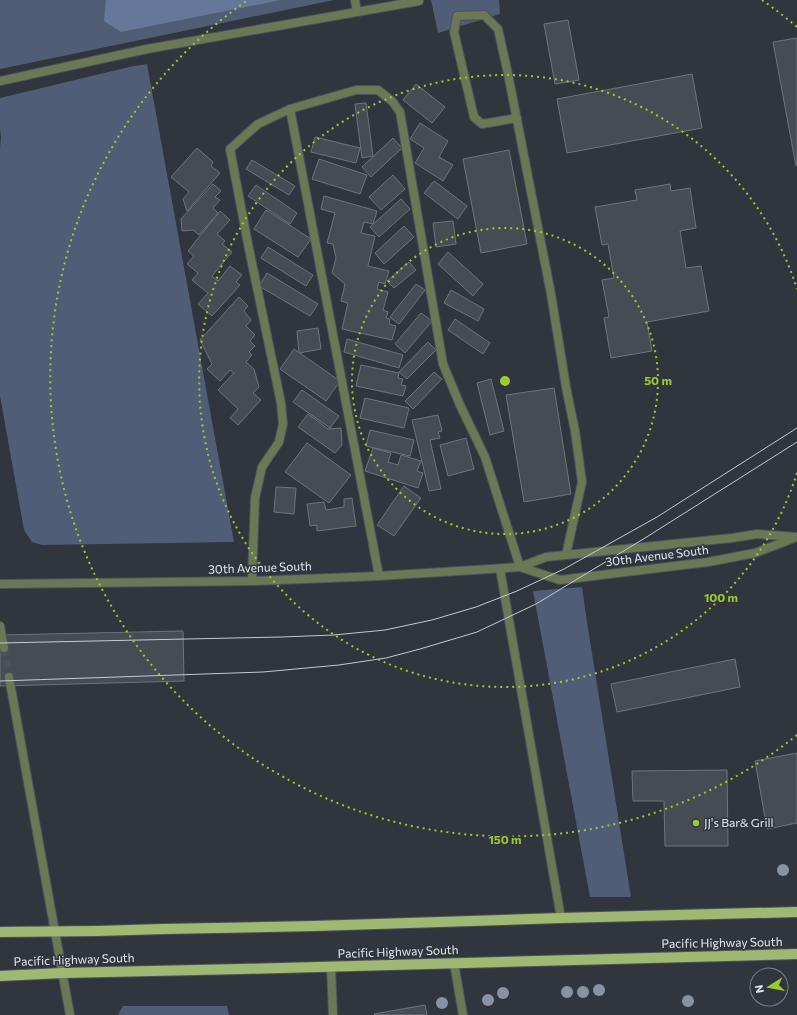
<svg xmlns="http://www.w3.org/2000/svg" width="797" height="1015" viewBox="0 0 797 1015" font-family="Commissioner,sans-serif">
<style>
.green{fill:#4f5d76}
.water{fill:#65789a}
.building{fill:#464b54;stroke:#6e747d}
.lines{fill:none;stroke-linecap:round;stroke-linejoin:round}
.minor-tunnel{stroke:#4b5059;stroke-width:8;stroke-dasharray:8 4;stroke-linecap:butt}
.service-casing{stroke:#4d525a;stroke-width:10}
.minor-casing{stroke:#4d525a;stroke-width:10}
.primary-casing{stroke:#4d525a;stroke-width:12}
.service{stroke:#6b7856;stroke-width:8}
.minor{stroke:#6b7856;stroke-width:8}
.primary{stroke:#a0b972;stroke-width:10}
.tram{stroke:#c7cad0;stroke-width:1}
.tree{fill:#8992a3}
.ring{fill:none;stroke:#9eca2e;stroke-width:2;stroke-dasharray:2 4}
.poi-dot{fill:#9eca2e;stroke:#30353e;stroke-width:1.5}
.labels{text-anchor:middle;stroke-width:3;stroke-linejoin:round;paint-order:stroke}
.street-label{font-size:12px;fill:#e6e9ef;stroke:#30353e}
.poi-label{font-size:12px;fill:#e6e9ef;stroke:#30353e;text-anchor:start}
.centre{fill:#9eca2e;stroke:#30353e;stroke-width:2}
.ring-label{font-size:12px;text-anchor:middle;font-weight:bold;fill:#9eca2e;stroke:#30353e;stroke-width:3;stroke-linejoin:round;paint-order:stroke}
</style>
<rect width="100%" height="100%" fill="#30353e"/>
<!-- green -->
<g class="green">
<path d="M0 0H334L0 69Z"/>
<path d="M431 0H499L500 14 438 33Z"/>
<path d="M147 64 234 542 42 545 32 542 24 530 0 396V148L1 138 0 129V98L129 67Z"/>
<path d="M582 587 587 622 631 897H590L533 591Z"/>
<path d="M123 1006H227L229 1015H118Z"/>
</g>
<!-- water -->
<path class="water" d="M106 0H281L121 32 104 21Z"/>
<!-- building -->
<g class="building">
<path d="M568 20 579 80 555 84 544 24Z"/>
<path d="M797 38V166H796L773 42Z"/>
<path d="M692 74 702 128 567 153 557 99Z"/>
<path d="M416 84 445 107 432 123 403 100Z"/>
<path d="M366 103 373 156 362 158 355 104Z"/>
<path d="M420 123 448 141 439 157 453 165 443 181 415 163 424 148 410 139Z"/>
<path d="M315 137 360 148 356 163 311 152Z"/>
<path d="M393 138 402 148 371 177 362 167Z"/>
<path d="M197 148 213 162 211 166 220 173 187 211 183 199 189 192 171 177Z"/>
<path d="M509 150 527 244 481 253 463 159Z"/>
<path d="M319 159 367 175 360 194 312 179Z"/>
<path d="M252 160 295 186 289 195 246 169Z"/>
<path d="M393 175 405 189 381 210 369 197Z"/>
<path d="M434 181 467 206 458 219 424 193Z"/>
<path d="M213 184 221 191 215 197 220 200 213 208 218 213 199 235 193 230 182 231 181 219Z"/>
<path d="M670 184 671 191 690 188 696 228 680 231 686 268 701 266 709 311 647 322 652 351 611 358 604 318 609 317 602 280 614 278 608 244 602 245 595 207 637 200 635 190Z"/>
<path d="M256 185 297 213 290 224 248 196Z"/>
<path d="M324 196 377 211 373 224 364 222 361 233 375 236 368 266 389 271 385 284 379 282 377 289 388 292 383 310 388 312 386 318 390 319 389 324 396 326 392 340 342 329 348 303 341 301 345 284 332 273 336 258 333 244 327 243 335 213 321 209Z"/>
<path d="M401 199 410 209 379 237 370 227Z"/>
<path d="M266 210 311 239 298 257 254 229Z"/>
<path d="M220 211 230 220 217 234 225 241 222 244 232 252 212 276 218 281 230 266 242 275 236 282 240 285 212 316 198 304 208 293 192 280 198 273 187 264 194 256 188 251Z"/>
<path d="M453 221 456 244 436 247 433 223Z"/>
<path d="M404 226 414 237 384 264 375 253Z"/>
<path d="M268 247 313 275 306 286 261 258Z"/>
<path d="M448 252 483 284 473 296 438 264Z"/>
<path d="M409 262 416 270 394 288 387 281Z"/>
<path d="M267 273 318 304 310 316 259 286Z"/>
<path d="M416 284 425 290 399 324 390 317Z"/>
<path d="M451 290 484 309 478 321 444 303Z"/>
<path d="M239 297 248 306 244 311 251 320 246 326 255 335 250 341 255 346 249 352 252 355 246 362 254 369 259 387 253 393 261 400 238 425 230 418 238 409 218 390 234 373 230 370 220 381 207 369 212 364 200 340Z"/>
<path d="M421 313 432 321 405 353 395 344Z"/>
<path d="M455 319 490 343 483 354 448 330Z"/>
<path d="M318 328 321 349 299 353 297 331Z"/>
<path d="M347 339 403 355 399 368 344 352Z"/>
<path d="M428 342 436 350 407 379 399 372Z"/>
<path d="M294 349 340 381 326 401 280 369Z"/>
<path d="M361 365 399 373 398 378 403 379 401 385 406 386 403 396 356 386Z"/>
<path d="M434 372 442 379 413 409 405 401Z"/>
<path d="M491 379 504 431 490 435 477 383Z"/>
<path d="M554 388 571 494 524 502 506 395Z"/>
<path d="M302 390 339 416 330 428 293 402Z"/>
<path d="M365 398 409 408 404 428 360 418Z"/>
<path d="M308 414 328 429 341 428 342 445 335 453 298 427Z"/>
<path d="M438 415 442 431 438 432 440 438 430 440 441 489 429 491 412 420Z"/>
<path d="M370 430 414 440 410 456 366 446Z"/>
<path d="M466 438 474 469 448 476 440 445Z"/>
<path d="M307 443 351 475 329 503 285 472Z"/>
<path d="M373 448 391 453 388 462 398 465 401 455 421 461 417 471 423 473 418 488 365 471Z"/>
<path d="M404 486 421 498 394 536 377 525Z"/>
<path d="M276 487 296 488 294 514 274 512Z"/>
<path d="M352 498 356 526 317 531V525L310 526 307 504 324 502 326 510 344 507V499Z"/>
<path d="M183 631 184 681 0 686V635Z"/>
<path d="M735 659 740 687 617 712 611 684Z"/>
<path d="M797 753V823L767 829 755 761Z"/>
<path d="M727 770 728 846H665L664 801H633L632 771Z"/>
<path d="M425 1005 427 1015H375L374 1014Z"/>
</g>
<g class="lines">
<!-- minor-tunnel -->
<path class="minor-tunnel" d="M4 648 9 677"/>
<defs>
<g id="service">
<path d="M355 0 357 12"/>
<path d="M0 81 147 49 419 1"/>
<path d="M517 118 482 124 474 117 454 32 457 16 484 15 498 29 508 74 551 294 566 387 575 431 582 482 566 555"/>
<path d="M500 569 561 918"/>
<path d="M454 963 463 1015"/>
<path d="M331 967 333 1015"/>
</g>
<g id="minor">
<path d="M290 109 379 576"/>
<path d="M520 567 560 580 708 562 755 553 794 538"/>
<path d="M252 581 255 498 262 467 279 442 283 424 281 403 248 244 230 149 258 124 290 109 356 90H378L392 101 400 112 443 364 460 405 485 457 520 567"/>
<path d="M0 584 252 581 379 576 520 567 546 557 732 538 757 534 796 537"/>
<path d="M0 626 4 648"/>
<path d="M9 677 70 1015"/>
</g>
<g id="primary">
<path d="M0 932 97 931 163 929 314 926 561 918 797 912"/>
<path d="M0 976 62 973 241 969 797 954"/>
</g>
</defs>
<!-- service casing -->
<use href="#service" class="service-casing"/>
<!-- minor casing -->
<use href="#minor" class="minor-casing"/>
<!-- primary casing -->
<use href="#primary" class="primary-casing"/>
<!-- service -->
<use href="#service" class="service"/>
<!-- minor -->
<use href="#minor" class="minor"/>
<!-- primary -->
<use href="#primary" class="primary"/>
<!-- tram -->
<g class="tram">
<path d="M0 643 281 637 334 635 385 630 432 620 476 607 517 591 564 569 657 517 797 428"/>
<path d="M0 681 263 672 339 665 386 658 420 649 477 632 536 604 645 538 797 442"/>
</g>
</g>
<!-- trees -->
<g class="tree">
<circle cx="783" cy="870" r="6"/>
<circle cx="599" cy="990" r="6"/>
<circle cx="567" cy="992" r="6"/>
<circle cx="583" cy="992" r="6"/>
<circle cx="503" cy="993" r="6"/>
<circle cx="488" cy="1000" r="6"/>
<circle cx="688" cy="1001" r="6"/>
<circle cx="442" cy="1003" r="6"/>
</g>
<!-- distance rings -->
<g class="ring">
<circle cx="505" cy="381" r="153"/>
<path d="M797 473A306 306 0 1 1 797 289"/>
<path d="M797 735A459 459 0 1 1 248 0M762 0A459 459 0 0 1 797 27"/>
</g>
<!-- markers -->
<circle class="poi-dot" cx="696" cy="823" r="4"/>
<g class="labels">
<!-- street labels -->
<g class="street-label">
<text transform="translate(657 556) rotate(-7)" y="4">30th Avenue South</text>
<text transform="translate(260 568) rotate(-2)" y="4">30th Avenue South</text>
<text transform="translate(722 943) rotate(-1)" y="4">Pacific Highway South</text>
<text transform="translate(398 952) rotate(-2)" y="4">Pacific Highway South</text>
<text transform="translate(74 960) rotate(-2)" y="4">Pacific Highway South</text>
</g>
<!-- poi labels -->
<g class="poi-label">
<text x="704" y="827">JJ's Bar&amp; Grill</text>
</g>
</g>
<circle cx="505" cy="381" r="6" class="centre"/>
<g class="ring-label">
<text x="658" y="385">50 m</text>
<text x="721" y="602">100 m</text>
<text x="505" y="844">150 m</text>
</g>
<!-- north arrow -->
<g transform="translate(769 987) rotate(259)"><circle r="19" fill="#30353e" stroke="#797d85"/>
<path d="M0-3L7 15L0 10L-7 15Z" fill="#9eca2e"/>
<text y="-6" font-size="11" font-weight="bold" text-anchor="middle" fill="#e6e9ef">N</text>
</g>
</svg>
